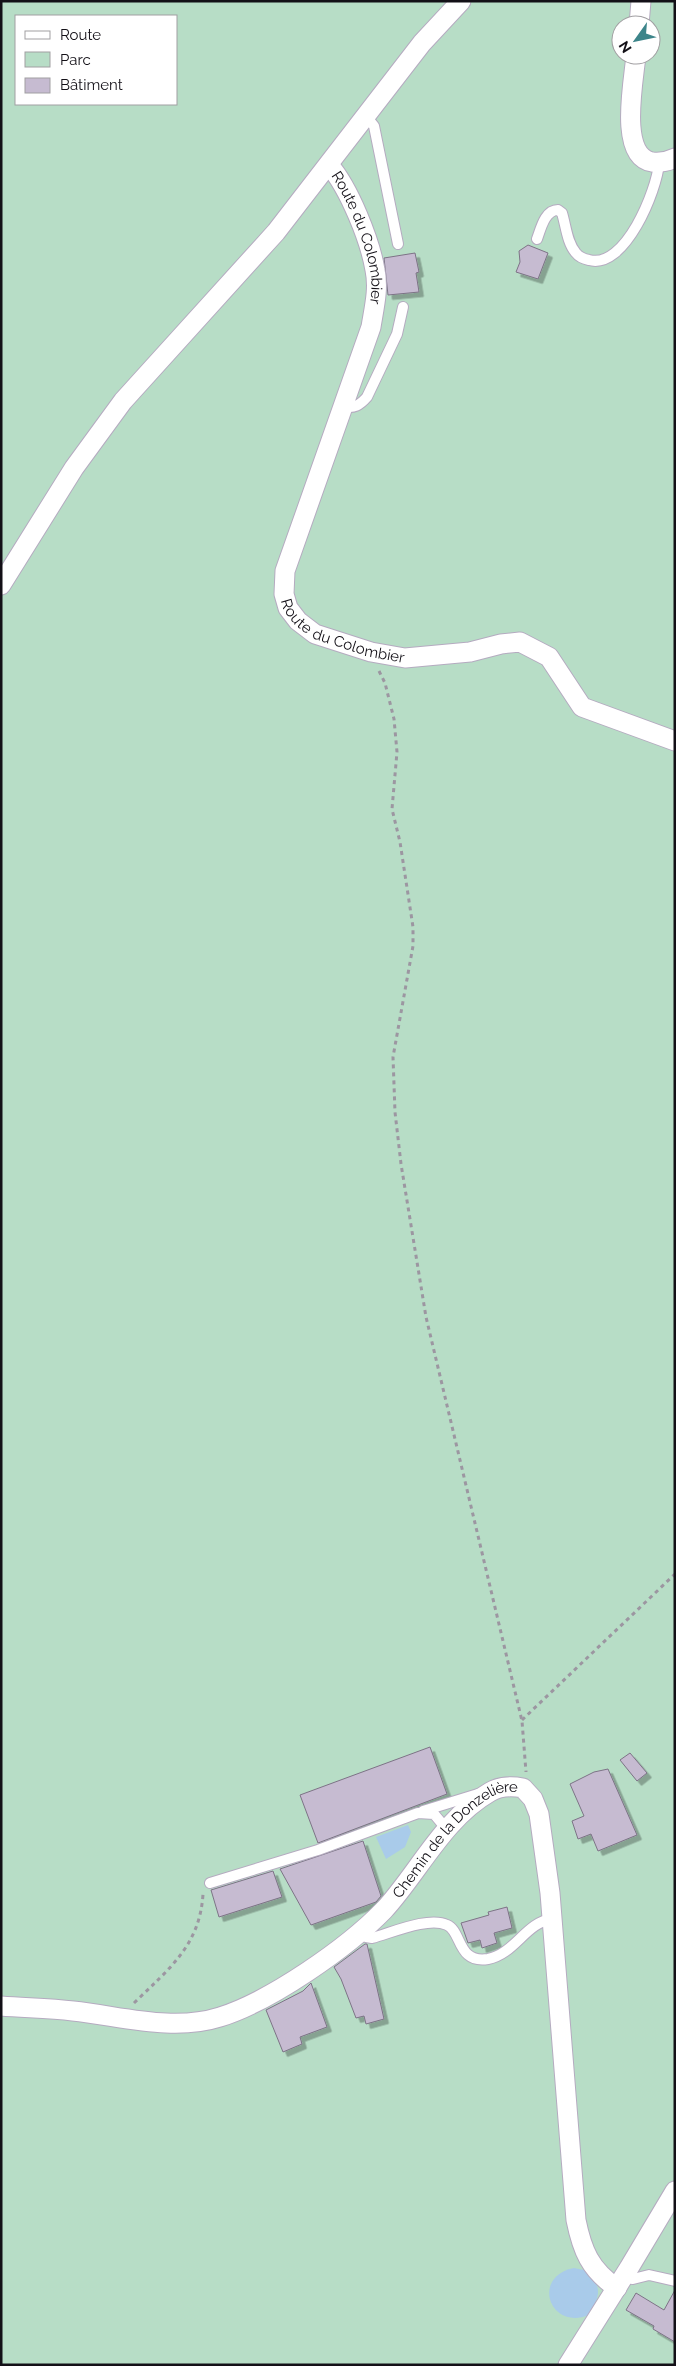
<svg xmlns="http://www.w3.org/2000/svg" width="676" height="2366" viewBox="0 0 676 2366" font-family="Raleway,sans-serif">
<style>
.green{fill:#b7ddc6;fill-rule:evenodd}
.water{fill:#a9cbea}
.building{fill:#c6bbd1;stroke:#7d7386;filter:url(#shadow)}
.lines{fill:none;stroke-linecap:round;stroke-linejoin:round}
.service-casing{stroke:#b5abc0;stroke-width:12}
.minor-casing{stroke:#b5abc0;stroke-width:21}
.path{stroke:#9c96a1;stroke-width:3;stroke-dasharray:4 4;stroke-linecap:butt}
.service{stroke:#fff;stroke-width:10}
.minor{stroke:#fff;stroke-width:19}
.labels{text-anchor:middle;stroke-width:4;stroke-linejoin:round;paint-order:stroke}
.street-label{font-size:15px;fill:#131017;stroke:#fff}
</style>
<defs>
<filter id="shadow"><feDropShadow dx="4.5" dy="4.5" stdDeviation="0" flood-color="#0004"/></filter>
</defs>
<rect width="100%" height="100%" fill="#f6effc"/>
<!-- green -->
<path class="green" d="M1 1H675V2365H1ZM16 16H176V104H16ZM621 25H651V55H621Z"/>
<!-- water -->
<g class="water">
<path d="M408 1825 411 1832 405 1847 386 1859 376 1837Z"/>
<path d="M574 2268 589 2271C602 2290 600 2295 589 2315 549 2331 531 2276 574 2268Z"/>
</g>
<!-- building -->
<g class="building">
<path d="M528 245 548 253 538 279 516 272 520 262 519 251Z"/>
<path d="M415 253 419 272 416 273 419 292 388 295 384 258Z"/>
<path d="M430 1747 447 1794 318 1843 300 1795Z"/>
<path d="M630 1753 647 1773 637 1781 620 1760Z"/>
<path d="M608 1769 637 1835 598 1851 591 1834 578 1839 572 1821 584 1816 570 1784 594 1772Z"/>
<path d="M363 1841 381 1896 376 1902 311 1925 280 1869Z"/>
<path d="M273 1871 282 1897 219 1917 211 1890Z"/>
<path d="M507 1907 512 1928 494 1933 497 1943 482 1948 480 1940 468 1943 461 1923 489 1915 488 1912Z"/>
<path d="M365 1944H367L384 2019 366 2024 364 2016 356 2018 341 1979 334 1967Z"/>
<path d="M311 1983 327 2027 300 2037 302 2044 283 2052 266 2010 303 1991Z"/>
<path d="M675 2290V2342L653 2329 654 2326 626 2310 636 2293 664 2310Z"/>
</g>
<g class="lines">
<defs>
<g id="service">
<path d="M366 116 374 126 398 244"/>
<path d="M537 239C541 228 545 210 558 210L562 213C566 226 567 243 576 253 579 257 584 259 589 260 625 270 657 190 659 163"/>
<path d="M343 406C354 409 360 405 367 397L397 334 403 307"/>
<path d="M423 1811 478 1794"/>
<path d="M210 1883 318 1850 418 1813 434 1814 444 1826 445 1832"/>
<path d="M360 1932 366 1937 372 1938C391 1933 429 1916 447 1925 462 1931 457 1964 488 1959 515 1954 526 1922 552 1919"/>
<path d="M624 2277 633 2279 649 2275 675 2281"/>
</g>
<g id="minor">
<path d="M639 25 641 1"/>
<path d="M636 55C634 80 618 156 652 162 661 163 667 162 675 158"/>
<path id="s1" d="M329 165C349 188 370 240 375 270 379 289 374 308 371 327L285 571 284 594 288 608 298 621 315 634 371 652 405 658 470 652 501 644 520 642 549 657 582 707 675 741"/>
<path d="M1 585 74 468 123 401 276 232 422 43 461 1"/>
<path id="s2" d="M1 2006C25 2008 49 2008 73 2011 121 2016 173 2032 220 2017 271 2001 347 1948 384 1910 419 1872 443 1819 490 1792 500 1786 512 1786 523 1788L533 1799 539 1814 550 1893 576 2220C582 2250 590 2270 617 2288"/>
<path d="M568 2365 629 2268 675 2191"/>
</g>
</defs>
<!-- service casing -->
<use href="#service" class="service-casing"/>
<!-- minor casing -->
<use href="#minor" class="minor-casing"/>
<!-- path -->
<g class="path">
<path d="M379 671 385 683 394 719 397 752 392 809 400 842 413 927V946L393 1057 395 1112 401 1164 426 1317 522 1721 526 1772"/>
<path d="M522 1720 675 1574"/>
<path d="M134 2003C169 1969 200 1945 203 1894"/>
</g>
<!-- service -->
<use href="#service" class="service"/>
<!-- minor -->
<use href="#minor" class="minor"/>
</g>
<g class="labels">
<!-- street labels -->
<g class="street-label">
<text dy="5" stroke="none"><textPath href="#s1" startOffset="80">Route du Colombier</textPath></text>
<text dy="5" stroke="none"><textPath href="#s1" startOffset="530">Route du Colombier</textPath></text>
<text dy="5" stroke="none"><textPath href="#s2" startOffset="521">Chemin de la Donzelière</textPath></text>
</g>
</g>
<!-- border -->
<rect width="676" height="2366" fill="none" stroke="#131017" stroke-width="5"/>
<!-- legend -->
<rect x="15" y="15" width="162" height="90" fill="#ffffff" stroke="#a19fa2"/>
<rect x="25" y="31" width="25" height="8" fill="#ffffff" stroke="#a19fa2"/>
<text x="60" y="40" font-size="15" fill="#131017">Route</text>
<rect x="25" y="52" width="25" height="15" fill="#b7ddc6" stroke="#a19fa2"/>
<text x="60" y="65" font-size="15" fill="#131017">Parc</text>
<rect x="25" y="78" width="25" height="15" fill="#c6bbd1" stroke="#a19fa2"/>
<text x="60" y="90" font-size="15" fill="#131017">Bâtiment</text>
<!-- north arrow -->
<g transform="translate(636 40) rotate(237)"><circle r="24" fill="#ffffff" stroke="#a19fa2"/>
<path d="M0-4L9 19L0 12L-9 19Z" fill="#3d858a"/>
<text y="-8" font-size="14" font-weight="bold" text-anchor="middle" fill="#131017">N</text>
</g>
</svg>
